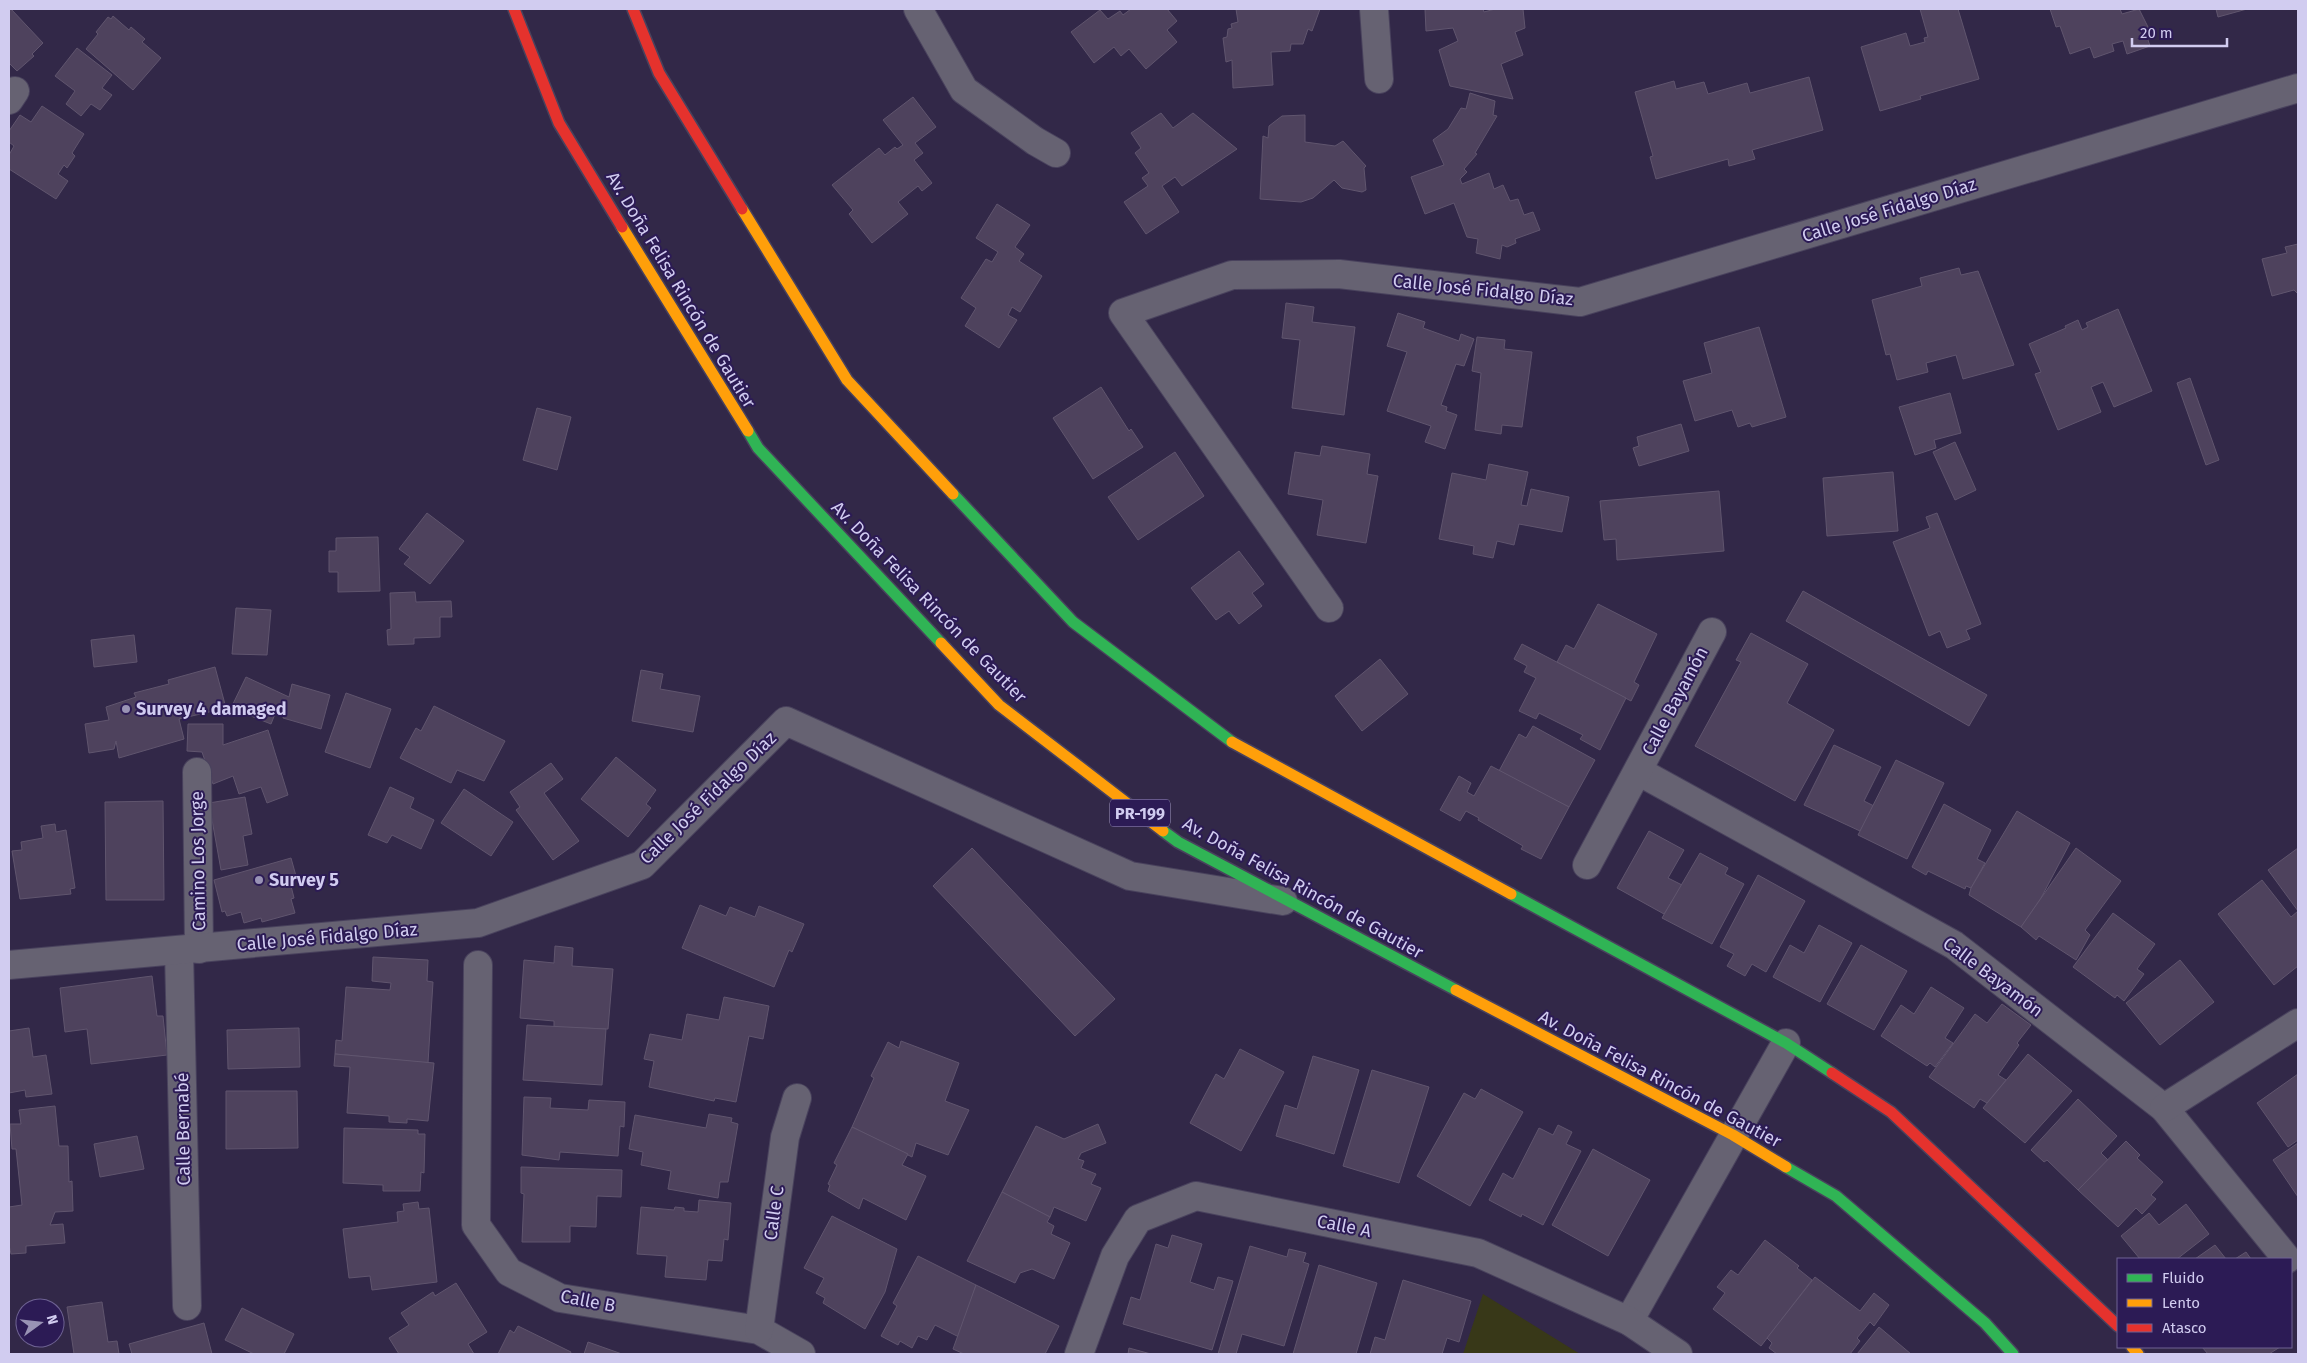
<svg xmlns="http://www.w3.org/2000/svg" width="2307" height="1363" viewBox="0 0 2307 1363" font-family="'Fira Sans',sans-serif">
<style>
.green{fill:#383818}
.building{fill:#4e425d;stroke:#60556e}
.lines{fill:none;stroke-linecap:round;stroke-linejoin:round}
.street-casing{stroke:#49425d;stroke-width:30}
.fast-casing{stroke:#49425d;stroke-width:14}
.slow-casing{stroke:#49425d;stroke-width:14}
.jam-casing{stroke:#49425d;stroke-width:14}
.street{stroke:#666272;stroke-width:28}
.fast{stroke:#30b455;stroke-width:11}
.slow{stroke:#ff9f0a;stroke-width:11}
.jam{stroke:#e5322d;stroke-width:11}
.poi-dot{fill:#9993b5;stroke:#2c1b55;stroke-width:2}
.labels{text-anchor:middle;stroke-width:4;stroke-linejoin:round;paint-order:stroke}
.shield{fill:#2c1b55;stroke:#a097c2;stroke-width:1}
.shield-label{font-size:16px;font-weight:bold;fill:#d1ccf0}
.street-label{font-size:18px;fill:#d1ccf0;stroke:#2c1b55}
.poi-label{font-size:18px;font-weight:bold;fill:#d1ccf0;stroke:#2c1b55;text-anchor:start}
</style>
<rect width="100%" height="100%" fill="#322848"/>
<!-- green -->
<path class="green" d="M1483 1294 1580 1354H1463Z"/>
<!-- building -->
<g class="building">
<path d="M11 9 43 43 32 54 34 56 17 71 9 63V11Z"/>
<path d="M1131 9H1167L1177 21 1167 30 1177 42 1146 69 1129 49 1121 56 1114 47 1094 63 1071 32 1100 10 1108 19 1120 11 1123 15Z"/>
<path d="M1236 9H1320L1312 31 1308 29 1303 44H1291L1290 51 1271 52 1273 85 1233 88 1232 60 1226 62 1223 38 1227 37 1228 29 1232 28 1231 24 1238 22Z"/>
<path d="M1425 9H1483L1484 12 1495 9H1523L1525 28 1515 32 1523 55 1501 64 1513 99 1450 86 1439 50 1458 41 1453 28 1426 31Z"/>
<path d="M1920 9H1958L1979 79 1920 96 1921 99 1880 111 1861 47 1906 33 1910 46 1925 42 1924 38 1928 37Z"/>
<path d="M2050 9H2120L2122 14 2139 9 2151 33 2146 34 2150 46 2127 54 2123 41 2112 44 2114 51 2094 58 2090 47 2070 54 2060 26 2056 27Z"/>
<path d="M2216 9H2247L2218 17Z"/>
<path d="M113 16 129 30 131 27 145 39 142 42 161 58 133 90 86 49 98 34 96 32 108 17 111 19Z"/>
<path d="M77 48 112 75 102 88 112 95 100 110 91 104 81 116 66 104 75 91 55 76Z"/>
<path d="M1809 77 1823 130 1752 150 1755 159 1729 166 1728 159 1656 179 1650 157 1653 156 1635 92 1674 81 1676 89 1704 82 1708 94 1747 83 1750 93Z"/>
<path d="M1470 93 1495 101 1493 115 1497 116 1475 153 1477 154 1464 169 1467 172 1460 179 1462 184 1489 173 1494 189 1503 185 1510 201 1518 199 1524 215 1533 212 1540 230 1515 239 1516 243 1507 247 1502 245 1500 259 1476 253 1478 239 1467 237 1454 203 1425 214 1411 177 1444 165 1433 140 1448 129 1461 108 1466 109Z"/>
<path d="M913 97 936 127 915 143 923 153 914 160 932 183 922 191 918 186 898 202 908 214 872 243 849 214 853 210 832 185 879 148 885 155 895 147 897 149 903 145 883 120Z"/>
<path d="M42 106 84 134 72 153 75 156 67 168 64 165 58 174 68 181 56 199 9 169V155L14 146 9 142V131L20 115 31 122Z"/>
<path d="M1161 113 1173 128 1193 113 1237 149 1182 186 1175 177 1162 186 1179 212 1146 234 1124 202 1148 186 1142 178 1149 173 1135 153 1141 148 1131 133Z"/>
<path d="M1305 115V142L1335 146 1343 141 1366 166 1364 168 1366 190 1362 192 1342 188 1334 180 1313 198 1301 202 1260 199 1263 136 1268 138 1269 126 1282 116Z"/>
<path d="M997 204 1030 225 1015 247 1024 254 1019 261 1042 276 1020 312 1012 307 1008 315 1017 320 999 348 965 326 976 308 961 298 986 259 992 262 998 252 976 238Z"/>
<path d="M2298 244V294L2294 290 2272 296 2262 259 2287 253 2285 247Z"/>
<path d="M1959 268 1961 275 1978 271 2014 365 1963 379 1956 355 1926 363 1928 372 1897 380 1890 354 1886 355 1872 300 1922 286 1920 278Z"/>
<path d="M1286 303 1314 307 1312 322 1355 327 1344 415 1292 408 1300 340 1282 338Z"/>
<path d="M2118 309 2152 391 2114 407 2103 382 2091 387 2101 412 2058 430 2035 374 2041 372 2029 344 2066 328 2065 326 2078 320 2082 330 2088 327 2086 323Z"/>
<path d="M1398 313 1425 322 1423 328 1459 341 1461 334 1474 339 1464 366 1456 364 1441 405 1447 407 1446 411 1457 415 1445 449 1425 442 1431 426 1387 411 1407 352 1387 346Z"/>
<path d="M1759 327 1786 417 1752 427 1750 423 1738 427 1732 410 1695 421 1683 381 1712 373 1704 343Z"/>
<path d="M1477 337 1505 340 1504 349 1532 352 1522 427 1502 425 1501 434 1475 430 1481 373 1472 371Z"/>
<path d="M2190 378 2219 460 2206 465 2177 383Z"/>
<path d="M1101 387 1129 431 1131 429 1143 447 1093 479 1053 418Z"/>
<path d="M1950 393 1961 433 1934 440 1936 448 1915 455 1899 407Z"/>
<path d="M537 408 571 417 557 470 523 460Z"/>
<path d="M1681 424 1689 451 1639 466 1633 448 1639 446 1637 437Z"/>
<path d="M1955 442 1976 490 1955 500 1933 452Z"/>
<path d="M1322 446 1370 454 1367 474 1378 476 1366 543 1317 535 1323 500 1288 494 1295 452 1320 456Z"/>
<path d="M1175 452 1204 496 1138 540 1108 497Z"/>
<path d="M1489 464 1528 472 1521 505 1527 506 1531 489 1569 497 1562 532 1519 524 1514 545 1497 541 1493 558 1473 554 1474 546 1439 539 1452 473 1486 480Z"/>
<path d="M1893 472 1898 531 1827 536 1823 478Z"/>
<path d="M1719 491 1724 551 1617 560 1616 539 1604 540 1600 501Z"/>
<path d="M427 513 464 541 430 584 404 564 410 557 399 549Z"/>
<path d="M1937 513 1981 624 1966 630 1970 639 1947 648 1940 631 1929 636 1893 542 1930 528 1926 517Z"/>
<path d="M378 537 380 591 338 592V572H329V551H336V538Z"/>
<path d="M1239 551 1264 584 1252 593 1262 606 1239 624 1229 611 1216 620 1191 588Z"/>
<path d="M1803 591 1987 695 1969 726 1786 621Z"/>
<path d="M415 592 416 602 451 601 452 617H440V637L414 638V644L388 645 387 630 391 629 390 593Z"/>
<path d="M1598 604 1657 634 1634 682 1639 685 1631 701 1557 662 1566 645 1574 649Z"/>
<path d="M236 608 271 610 267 655 232 654Z"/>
<path d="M1751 633 1808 664 1787 703 1834 730 1795 801 1695 746 1741 662 1736 660Z"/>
<path d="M134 635 137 662 94 667 91 640Z"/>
<path d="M1522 644 1626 698 1600 750 1580 739 1583 735 1539 713 1536 719 1519 711 1536 678 1524 672 1527 666 1514 659Z"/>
<path d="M1380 659 1408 694 1362 731 1335 696Z"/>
<path d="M215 667 226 708 179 719 184 739 119 758 116 741 114 749 89 753 85 724 109 720 106 707 136 697 134 693 169 684 168 680Z"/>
<path d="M641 670 663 674 660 689 700 696 693 732 632 721Z"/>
<path d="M246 677 289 697 292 684 330 695 321 729 283 718 284 713 277 709 271 724 231 708Z"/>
<path d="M346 693 391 709 370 768 325 752Z"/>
<path d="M434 706 505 741 484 781 457 770 451 783 400 758 416 728 421 731Z"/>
<path d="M188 724H223V745L268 730 288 795 267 803 261 787 239 794 233 776 213 784 202 752 187 751Z"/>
<path d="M1533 726 1595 760 1569 807 1499 771 1519 734 1526 738Z"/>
<path d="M1834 745 1881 767 1864 801 1874 806 1860 831 1804 805Z"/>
<path d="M616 757 656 790 646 804 651 808 628 837 581 799Z"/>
<path d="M1896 760 1944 783 1907 859 1858 835Z"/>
<path d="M551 763 563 779 544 793 579 841 553 860 516 810 520 807 510 792Z"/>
<path d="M1491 766 1569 807 1541 859 1521 849 1523 846 1478 820 1479 818 1466 811 1460 821 1440 810 1459 776 1471 783 1467 792 1474 796Z"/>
<path d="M390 787 414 798 410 808 434 820 421 849 392 835 387 843 368 835Z"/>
<path d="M464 789 513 822 491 856 441 823Z"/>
<path d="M245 797 252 834 243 836 248 865 221 870 209 803Z"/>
<path d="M163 801 164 900H106L105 802Z"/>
<path d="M1944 804 1991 830 1977 859 1985 863 1971 888 1966 886 1965 889 1928 871 1926 875 1912 867Z"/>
<path d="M2017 811 2070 843 2041 898 2021 927 1969 895 1971 888Z"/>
<path d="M55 824 56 832 66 830 75 888 70 889 71 894 20 899 12 851 22 850 21 842 43 838 41 826Z"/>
<path d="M1649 831 1684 850 1668 878 1682 885 1664 914 1617 888Z"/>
<path d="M972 848 1115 999 1075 1036 933 886Z"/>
<path d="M2076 848 2121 881 2085 930 2090 935 2076 960 2039 936 2036 940 2021 927Z"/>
<path d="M2298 848V911L2268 870Z"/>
<path d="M1700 853 1728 868 1725 874 1744 884 1712 944 1662 918Z"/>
<path d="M291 858 296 876 289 878 294 898 291 899 295 913 262 922 261 918 244 923 241 912 227 916 225 911 222 912 214 880Z"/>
<path d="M1758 875 1805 901 1766 972 1752 964 1745 976 1727 966 1734 954 1720 947Z"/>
<path d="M2262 880 2291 917 2298 911V966L2274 985 2218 914Z"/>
<path d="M700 905 726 916 730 907 755 917 759 906 804 924 792 952 789 950 774 987 682 948Z"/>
<path d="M2113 913 2155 944 2137 969 2144 974 2124 1001 2117 995 2115 998 2073 967Z"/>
<path d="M1819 925 1852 943 1820 1002 1773 977 1790 945 1804 953Z"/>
<path d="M1861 945 1907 971 1874 1030 1827 1004Z"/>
<path d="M555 946 573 948 572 966 613 969 608 1029 554 1027V1021L520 1018 524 960 554 963Z"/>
<path d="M373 957 428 960 427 981 433 982 428 1063 335 1054 336 1040 342 1041 346 987 390 990 391 983 372 981Z"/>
<path d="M2180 960 2214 1002 2160 1045 2126 1003Z"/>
<path d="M152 976 157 1016H163L167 1055 91 1064 87 1029 65 1032 60 988Z"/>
<path d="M1931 987 1964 1008 1945 1038 1953 1043 1935 1067 1930 1063 1927 1066 1881 1036 1901 1005 1914 1014Z"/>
<path d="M724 997 769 1006 763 1039 749 1036 736 1102 715 1098 714 1101 649 1087 654 1061 644 1059 650 1034 682 1040 687 1014 719 1020Z"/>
<path d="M2002 1004 2031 1025 2017 1043 2019 1045 1998 1075 2006 1080 1987 1103 1980 1099 1974 1108 1929 1077 1975 1014 1987 1023Z"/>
<path d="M527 1025 606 1029 602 1085 523 1080Z"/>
<path d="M29 1028 33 1057 46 1055 52 1094 26 1097 25 1090 9 1093V1031Z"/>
<path d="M299 1028 300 1067 228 1069 227 1030Z"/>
<path d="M901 1041 959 1063 945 1101 969 1110 948 1155 916 1143 912 1157 852 1127 874 1078 871 1076 888 1042 899 1048Z"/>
<path d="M1240 1049 1284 1072 1241 1151 1190 1123 1216 1074 1224 1079Z"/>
<path d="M335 1054 434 1063 428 1121 407 1119V1123L389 1122V1116L347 1113 350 1067 334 1066Z"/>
<path d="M2028 1054 2072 1091 2025 1143 1983 1108Z"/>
<path d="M1313 1056 1359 1070 1334 1154 1276 1136 1285 1105 1297 1109Z"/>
<path d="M1372 1070 1429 1087 1399 1183 1343 1166Z"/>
<path d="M2298 1074V1140L2288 1147 2257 1103Z"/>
<path d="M1481 1089 1523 1112 1470 1206 1417 1176 1464 1093 1475 1099Z"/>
<path d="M226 1091H297L298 1148 226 1149Z"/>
<path d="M524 1097 551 1098 550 1108 588 1110 589 1100 625 1102 624 1127 620 1126 618 1156 560 1152 559 1160 522 1155Z"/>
<path d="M2078 1099 2117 1136 2101 1153 2108 1160 2078 1190 2047 1160 2044 1162 2031 1150Z"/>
<path d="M55 1106 59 1146H68L69 1182 72 1181 73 1211 55 1212 50 1225 63 1224 65 1243 26 1246V1253L11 1254 9 1245V1207L22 1205 16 1149H12L10 1124H21L19 1110Z"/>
<path d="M709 1114 732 1118 731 1122 738 1124 728 1182H720L718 1198 668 1189 671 1171 641 1165 643 1152 629 1149 635 1115 706 1128Z"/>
<path d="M1098 1124 1106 1143 1081 1153 1078 1159 1084 1161 1081 1168 1096 1174 1091 1184 1101 1188 1086 1221 1054 1207 1050 1217 1002 1192 1036 1126 1064 1139Z"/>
<path d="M1558 1125 1572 1132 1566 1144 1581 1151 1543 1225 1522 1214 1521 1217 1489 1200 1503 1173 1513 1179 1539 1128 1553 1135Z"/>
<path d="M852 1127 908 1154 902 1165 926 1176 906 1220 863 1198 859 1209 828 1191 830 1185 828 1184 837 1165 834 1163Z"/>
<path d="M344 1128 418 1130V1134H425L424 1173 421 1172 420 1191H383V1185L343 1183Z"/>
<path d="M137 1136 144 1169 100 1177 94 1144Z"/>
<path d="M2126 1141 2140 1155 2137 1158 2163 1182 2151 1195 2156 1199 2142 1214 2136 1208 2118 1227 2078 1190Z"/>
<path d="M2298 1143V1197L2273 1160Z"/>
<path d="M1593 1149 1650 1180 1608 1256 1552 1225Z"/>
<path d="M521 1167 622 1170 621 1197 597 1196 596 1227 570 1226V1242H522L524 1194 521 1193Z"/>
<path d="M1002 1192 1050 1217 1047 1222 1054 1226 1051 1234 1070 1243 1054 1279 1032 1269 1020 1273 1015 1283 967 1261Z"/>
<path d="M699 1200 731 1203 728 1240 724 1239 722 1261 708 1260 706 1280 665 1277 667 1256 637 1254 641 1207 674 1210 675 1207 684 1208V1211L698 1212Z"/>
<path d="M418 1202 419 1209 429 1208 437 1282 372 1290 370 1276 349 1278 343 1229 398 1222 397 1212 404 1211 403 1204Z"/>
<path d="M2186 1204 2209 1234 2177 1259H2140L2121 1236 2149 1213 2159 1225Z"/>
<path d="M832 1216 897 1249 885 1292 865 1329 823 1303 825 1298 816 1293 824 1278 804 1268Z"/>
<path d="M1172 1235 1202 1244 1190 1282 1214 1290 1218 1277 1233 1281 1212 1350 1123 1324 1131 1297 1140 1300 1156 1244 1168 1248Z"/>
<path d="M1765 1240 1799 1266 1797 1268 1812 1280 1761 1346 1713 1309 1725 1293 1717 1287 1731 1270 1738 1275Z"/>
<path d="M2215 1245 2226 1259H2195Z"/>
<path d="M1250 1246 1287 1257 1289 1249 1306 1253 1303 1262 1309 1264 1284 1346 1242 1334 1236 1354H1218Z"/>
<path d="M2246 1252 2251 1259H2235Z"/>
<path d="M918 1256 976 1285 959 1337 935 1325 927 1340 918 1336 912 1348 900 1341 898 1345 881 1336 897 1306 893 1303Z"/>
<path d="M1319 1265 1377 1283 1356 1354H1293Z"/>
<path d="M1815 1277 1860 1311 1874 1293 1889 1305 1874 1326 1870 1322 1857 1338 1860 1341 1850 1354H1777L1769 1348 1772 1343 1767 1338Z"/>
<path d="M1403 1280 1471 1301 1459 1342 1447 1338 1442 1354H1370L1375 1337 1385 1340Z"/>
<path d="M456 1283 487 1332 468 1344 474 1354H399L389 1338 409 1325 401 1313 433 1292 435 1296Z"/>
<path d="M976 1285 1059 1326 1045 1354H964L953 1349Z"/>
<path d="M102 1302 108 1342 117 1341 119 1354H74L67 1307Z"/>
<path d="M242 1308 294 1334 284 1354H254L225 1340Z"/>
<path d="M204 1323 212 1354H132L129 1344Z"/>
<path d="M518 1326 571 1352 570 1354H498L510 1330 514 1333Z"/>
<path d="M1879 1327 1911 1354H1857Z"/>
<path d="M588 1342 622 1354H584Z"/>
<path d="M2202 1347H2280L2269 1354H2208Z"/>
<path d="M1129 1348 1151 1354H1128Z"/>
</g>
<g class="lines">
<defs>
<g id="street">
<path d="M918 9 964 90 1035 141 1056 153"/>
<path d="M1374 9 1379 79"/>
<path d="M9 100 15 91"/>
<path d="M1329 608 1123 313 1232 275 1339 274 1580 302 2298 88"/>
<path d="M1638 771 1954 945 2164 1108 2287 1259"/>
<path d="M197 772 199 949"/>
<path d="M1587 865 1712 632"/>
<path d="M179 951 187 1306"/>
<path d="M9 965 478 923 642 865 786 721 1130 876 1283 901"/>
<path d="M478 965 476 1225 509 1272 560 1298 759 1330 801 1354"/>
<path d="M2164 1108 2298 1023"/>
<path d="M1629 1321 1786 1043"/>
<path d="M759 1330 785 1137 797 1098"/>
<path d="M1079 1354 1115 1256 1138 1219 1196 1196 1478 1253 1629 1321 1678 1354"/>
</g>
<g id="fast">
<path d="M748 431 758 448 941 643"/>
<path d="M953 494 1073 622 1232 742"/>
<path d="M1163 831 1178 842 1456 990"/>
<path d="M1511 894 1786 1043 1832 1073"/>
<path d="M1786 1167 1836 1196 1985 1323 2013 1354"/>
</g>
<g id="slow">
<path d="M742 209 847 380 953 494"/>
<path d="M622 227 748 431"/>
<path d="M941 643 999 705 1163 831"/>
<path d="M1232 742 1511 894"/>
<path d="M1456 990 1733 1135 1786 1167"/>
<path d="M2132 1347 2138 1354"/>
</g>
<g id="jam">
<path d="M514 9 559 123 622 227"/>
<path d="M633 9 659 73 742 209"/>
<path d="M1832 1073 1891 1112 2118 1326"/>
</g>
</defs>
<!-- street casing -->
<use href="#street" class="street-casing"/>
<!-- fast casing -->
<use href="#fast" class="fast-casing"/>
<!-- slow casing -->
<use href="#slow" class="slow-casing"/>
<!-- jam casing -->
<use href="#jam" class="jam-casing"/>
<!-- street -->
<use href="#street" class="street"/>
<!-- fast -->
<use href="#fast" class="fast"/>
<!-- slow -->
<use href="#slow" class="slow"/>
<!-- jam -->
<use href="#jam" class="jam"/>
</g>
<!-- markers -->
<g class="poi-dot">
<circle cx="126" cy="709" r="5"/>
<circle cx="259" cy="880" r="5"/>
</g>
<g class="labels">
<!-- shield labels -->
<rect class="shield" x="1110" y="799.5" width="60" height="27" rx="4"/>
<g class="shield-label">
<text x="1140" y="819">PR-199</text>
</g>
<!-- street labels -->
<g class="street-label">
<text transform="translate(1889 210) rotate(-17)" y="6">Calle José Fidalgo Díaz</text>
<text transform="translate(681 290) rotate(59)" y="6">Av. Doña Felisa Rincón de Gautier</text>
<text transform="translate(1483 290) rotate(6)" y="6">Calle José Fidalgo Díaz</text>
<text transform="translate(929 602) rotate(46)" y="6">Av. Doña Felisa Rincón de Gautier</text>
<text transform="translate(1675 701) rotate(-62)" y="6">Calle Bayamón</text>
<text transform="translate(708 798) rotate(-44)" y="6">Calle José Fidalgo Díaz</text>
<text transform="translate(198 861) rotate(-91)" y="6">Camino Los Jorge</text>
<text transform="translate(1303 888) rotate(29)" y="6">Av. Doña Felisa Rincón de Gautier</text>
<text transform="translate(327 937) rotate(-5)" y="6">Calle José Fidalgo Díaz</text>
<text transform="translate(1993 977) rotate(37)" y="6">Calle Bayamón</text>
<text transform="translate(1660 1079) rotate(28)" y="6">Av. Doña Felisa Rincón de Gautier</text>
<text transform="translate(183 1129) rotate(-91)" y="6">Calle Bernabé</text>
<text transform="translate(774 1213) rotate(-82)" y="6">Calle C</text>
<text transform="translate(1344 1226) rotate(11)" y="6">Calle A</text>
<text transform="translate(588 1301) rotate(11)" y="6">Calle B</text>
</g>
<!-- poi labels -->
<g class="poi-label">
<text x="136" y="715">Survey 4 damaged</text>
<text x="269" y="886">Survey 5</text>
</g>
</g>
<!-- border -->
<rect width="2307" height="1363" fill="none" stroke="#d1ccf0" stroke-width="20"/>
<!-- legend -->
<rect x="2117" y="1258" width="175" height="90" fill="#2c1b55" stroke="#6e6293"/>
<rect x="2127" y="1274" width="25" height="8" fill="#30b455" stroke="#6e6293"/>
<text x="2162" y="1283" font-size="15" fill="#d1ccf0">Fluido</text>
<rect x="2127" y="1299" width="25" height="8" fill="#ff9f0a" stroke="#6e6293"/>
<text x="2162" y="1308" font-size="15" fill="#d1ccf0">Lento</text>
<rect x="2127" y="1324" width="25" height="8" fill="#e5322d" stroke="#6e6293"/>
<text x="2162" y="1333" font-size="15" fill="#d1ccf0">Atasco</text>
<!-- north arrow -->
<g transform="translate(40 1323) rotate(75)"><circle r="24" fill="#2c1b55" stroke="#6e6293"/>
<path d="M0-4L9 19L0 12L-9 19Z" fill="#9993b5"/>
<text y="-8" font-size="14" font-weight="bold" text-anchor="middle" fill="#d1ccf0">N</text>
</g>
<!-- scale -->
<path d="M2132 38v8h95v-8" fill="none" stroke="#d1ccf0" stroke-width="2.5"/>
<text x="2140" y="38" font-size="15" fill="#d1ccf0" stroke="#2c1b55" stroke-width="4" paint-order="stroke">20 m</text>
</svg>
